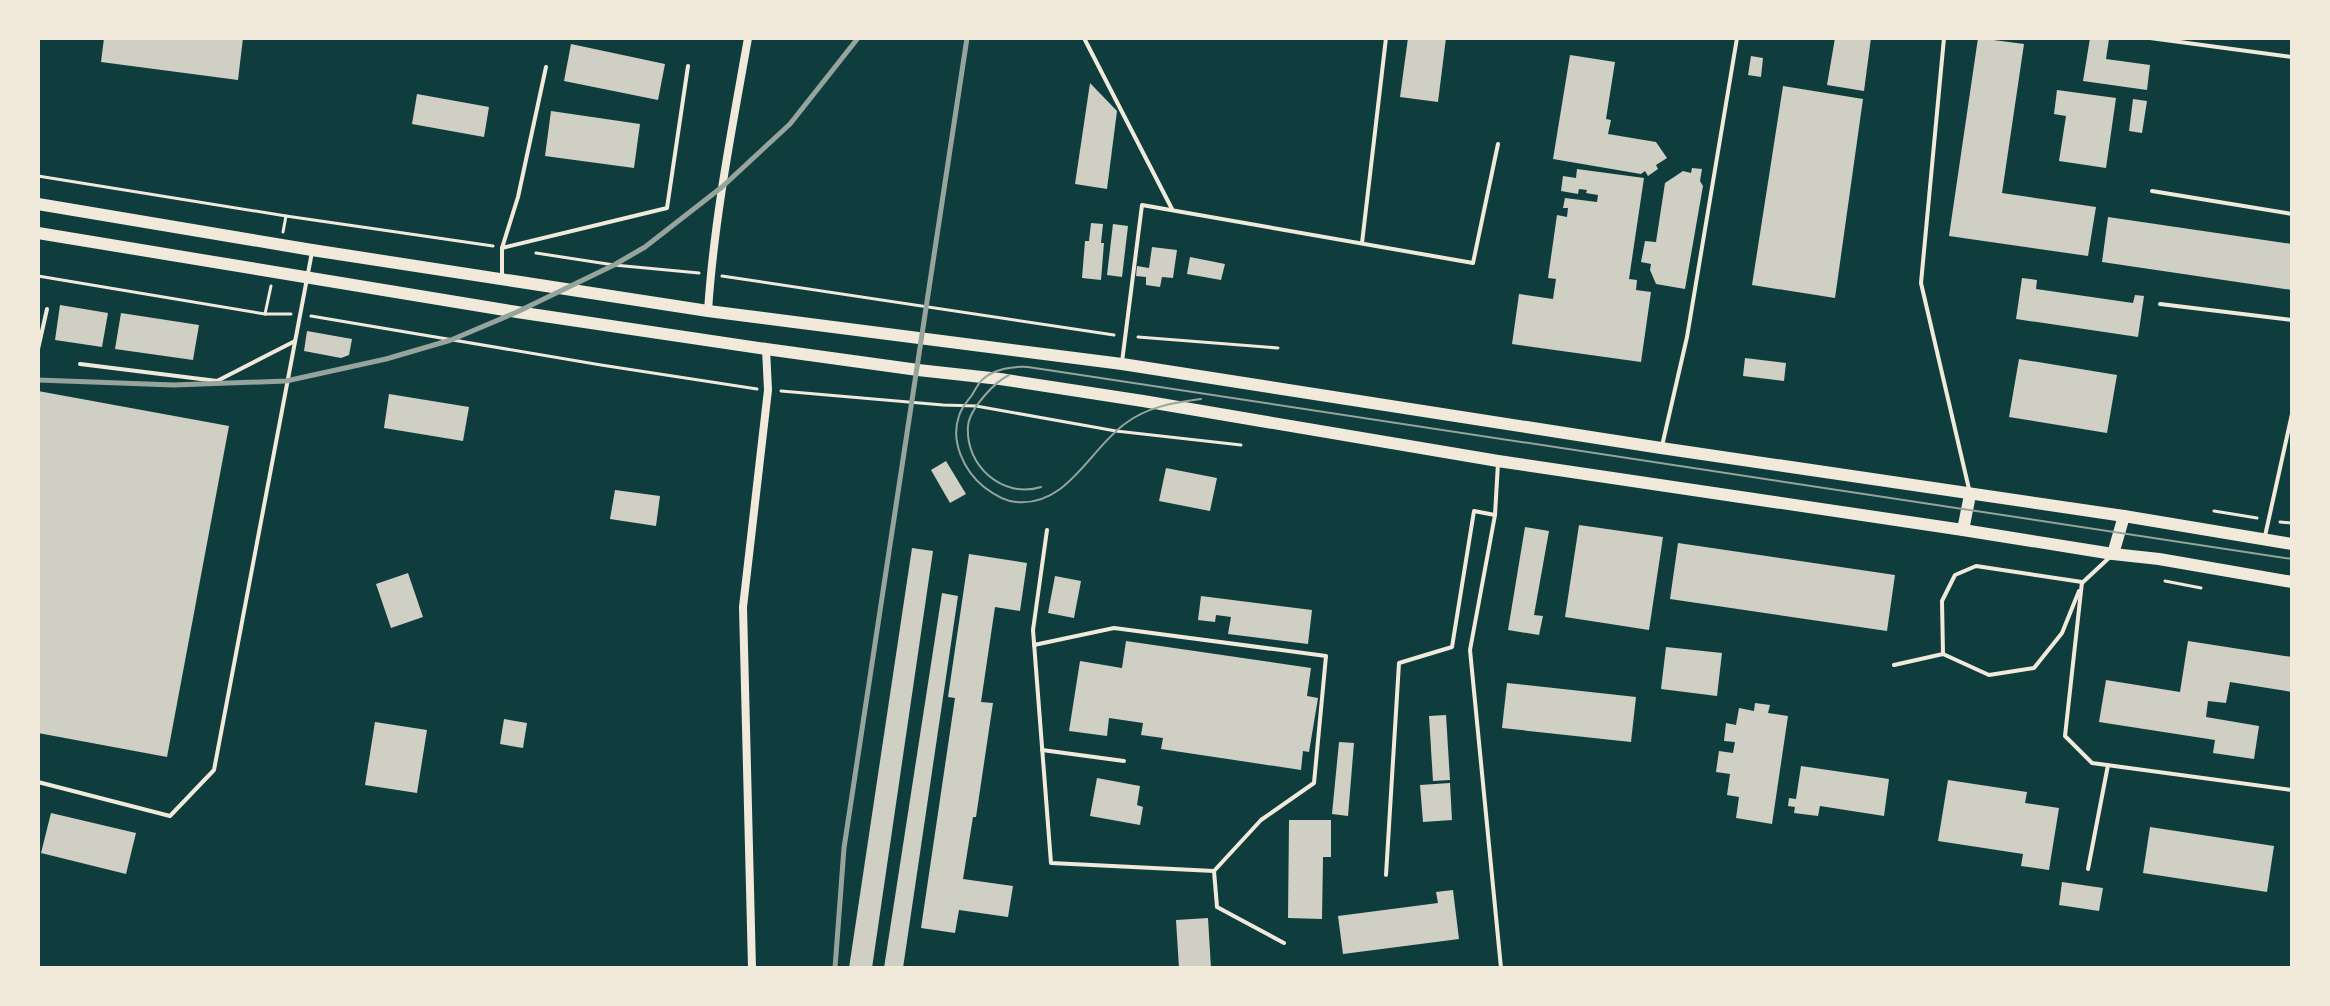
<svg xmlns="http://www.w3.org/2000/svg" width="2330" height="1006" viewBox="0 0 2330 1006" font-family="Rubik,sans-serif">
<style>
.building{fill:#cfcfc3}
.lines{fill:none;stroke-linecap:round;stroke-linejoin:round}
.path{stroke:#f1e9da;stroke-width:3}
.service{stroke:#f1e9da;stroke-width:4}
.minor{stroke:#f1e9da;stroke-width:8}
.primary{stroke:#f1e9da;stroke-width:12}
.tram{stroke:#97a49c;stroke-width:2}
.rail{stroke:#97a49c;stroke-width:5}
</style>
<rect width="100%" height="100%" fill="#0f3d3e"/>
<!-- building -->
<g class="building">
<path d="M104 38H243L238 80 101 62Z"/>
<path d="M1408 38H1446L1438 102 1400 97Z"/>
<path d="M1835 38H1871L1864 91 1827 85Z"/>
<path d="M1978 38 2024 44 2002 193 2096 207 2088 256 1949 236Z"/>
<path d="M2090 38 2109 39 2106 59 2150 65 2147 90 2083 81Z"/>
<path d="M571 44 665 64 658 100 564 81Z"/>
<path d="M1570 55 1615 62 1606 119 1611 120 1608 134 1656 142 1667 158 1656 165 1658 169 1648 176 1645 171 1641 174 1553 159Z"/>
<path d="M1751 56 1763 58 1761 77 1748 75Z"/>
<path d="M1090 83 1117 111 1107 189 1075 184Z"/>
<path d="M1783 86 1863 99 1835 298 1752 285Z"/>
<path d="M2057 90 2116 98 2106 168 2059 161 2066 116 2054 114Z"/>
<path d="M417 94 489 107 484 137 412 124Z"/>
<path d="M2133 99 2147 101 2142 133 2129 131Z"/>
<path d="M551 111 640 124 634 168 545 156Z"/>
<path d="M1692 168 1702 169 1700 181 1703 186 1685 289 1656 284 1650 270 1651 264 1641 262 1645 241 1656 242 1665 183 1683 171 1691 173Z"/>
<path d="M1577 169 1644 178 1629 279 1637 280 1636 290 1651 292 1641 362 1512 344 1519 294 1553 299 1556 279 1548 278 1557 215 1567 217 1568 208H1563L1565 198 1597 202 1598 195 1586 193 1587 190 1579 189 1578 194 1561 191 1563 176 1576 178Z"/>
<path d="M2108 217 2292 244V290L2102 262Z"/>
<path d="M1091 223 1103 224 1101 243H1104L1101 280 1082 278 1085 241H1089Z"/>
<path d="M1113 224 1128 226 1122 277 1107 275Z"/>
<path d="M1152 247 1177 250 1173 278 1162 277 1160 287 1146 285V277L1136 276 1137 266 1149 268Z"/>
<path d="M1190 257 1225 264 1221 280 1187 274Z"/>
<path d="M2022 278 2037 280 2036 289 2133 303 2135 295 2144 296 2138 337 2016 319Z"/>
<path d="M60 305 108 313 102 347 55 340Z"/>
<path d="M121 313 199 325 193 360 115 349Z"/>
<path d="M307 331 352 339 349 355 341 358 304 351Z"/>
<path d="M1745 358 1786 363 1784 381 1743 376Z"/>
<path d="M2019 359 2117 375 2107 433 2009 417Z"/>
<path d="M38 391 229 426 167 757 38 733Z"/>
<path d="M389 394 469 407 463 441 384 428Z"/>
<path d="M946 461 966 494 950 503 931 470Z"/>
<path d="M1166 468 1217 478 1210 511 1159 501Z"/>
<path d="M615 490 660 496 656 526 610 519Z"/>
<path d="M1579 525 1663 537 1649 630 1565 617Z"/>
<path d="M1525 527 1549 531 1534 615 1543 616 1539 635 1508 630Z"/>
<path d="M1678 543 1895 575 1887 631 1670 599Z"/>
<path d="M912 548 933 551 872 968H849Z"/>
<path d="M969 554 1027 563 1020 611 995 607 981 702 993 703 976 817H973L963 879 1013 886 1008 917 959 910 955 933 921 928 955 698 948 697Z"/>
<path d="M408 573 423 617 391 628 376 584Z"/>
<path d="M1055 576 1081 581 1074 618 1048 613Z"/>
<path d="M942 593 958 596 903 968H884Z"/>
<path d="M1201 596 1312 610 1308 644 1228 634 1231 617 1216 615 1215 622 1198 620Z"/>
<path d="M1126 641 1311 668 1307 696 1318 698 1309 752 1303 751 1301 770 1161 749 1163 738 1141 735 1143 723 1109 718 1107 736 1069 731 1080 661 1122 668Z"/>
<path d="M2188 641 2292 657V692L2230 682 2226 703 2208 701 2206 717 2259 726 2254 759 2213 753 2215 740 2099 722 2106 680 2180 692Z"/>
<path d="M1666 647 1722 653 1717 696 1661 689Z"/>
<path d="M1507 683 1636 697 1631 742 1502 728Z"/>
<path d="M1755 703 1770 705 1768 713 1788 716 1772 824 1736 818 1739 797 1727 795 1730 774 1716 772 1719 751 1733 753 1735 742 1724 741 1726 723 1736 725 1739 708 1754 711Z"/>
<path d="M1446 715 1450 780 1433 781 1429 716Z"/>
<path d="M504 719 527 723 523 748 500 744Z"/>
<path d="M375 722 427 730 417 793 365 785Z"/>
<path d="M1339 742 1354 743 1348 816 1332 814Z"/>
<path d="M1801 766 1889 779 1884 816 1820 806 1818 816 1794 813 1795 807 1788 806 1789 798 1796 799Z"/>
<path d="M1097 778 1140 786 1137 805 1143 807 1140 825 1090 816Z"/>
<path d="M1948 780 2027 792 2025 803 2059 808 2049 870 2021 866 2023 854 1938 841Z"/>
<path d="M1450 783 1452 820 1423 822 1420 785Z"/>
<path d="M51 813 136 833 126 874 41 853Z"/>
<path d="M1289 820H1331V857H1323L1322 919 1288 918Z"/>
<path d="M2150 827 2274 846 2267 892 2143 873Z"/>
<path d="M2062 882 2103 888 2099 911 2059 905Z"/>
<path d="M1453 890 1459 939 1343 954 1338 916 1438 903 1436 892Z"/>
<path d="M1208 918 1211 968H1179L1176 920Z"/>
</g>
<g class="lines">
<!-- path -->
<g class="path">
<path d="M38 176 286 216 493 246"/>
<path d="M283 232 286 216"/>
<path d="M536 253 614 265 699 273"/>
<path d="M38 276 265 314H291"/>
<path d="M722 276 1114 335"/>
<path d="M265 314 271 286"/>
<path d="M311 316 601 365 757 389"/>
<path d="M1138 337 1278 348"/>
<path d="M781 391 943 405 976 406 1116 431 1241 445"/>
<path d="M2214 511 2257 518"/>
<path d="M2280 522 2292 523"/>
<path d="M2165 581 2201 588"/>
</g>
<!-- service -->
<g class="service">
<path d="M1084 38 1172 209"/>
<path d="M1944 38 1921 283 1969 489"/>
<path d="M2150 38 2292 57"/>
<path d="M2152 191 2292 214"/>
<path d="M1362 243 1386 38"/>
<path d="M502 248 518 197 546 67"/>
<path d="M502 277V248L667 208 688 66"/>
<path d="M2160 304 2292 320"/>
<path d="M38 349 47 309"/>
<path d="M1122 362 1142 205 1473 263 1498 144"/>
<path d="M80 364 217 381 295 341"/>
<path d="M1662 446 1687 337 1737 38"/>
<path d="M1498 463 1495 515 1470 650 1501 968"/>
<path d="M1047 530 1033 630 1051 863 1214 871"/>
<path d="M2265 536 2292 414"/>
<path d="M2082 583 2111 556"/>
<path d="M1034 645 1114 628 1326 656 1314 783 1261 820 1214 871 1217 907 1284 943"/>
<path d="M1943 654 1942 601 1955 575 1976 566 2082 582 2065 736 2092 763 2292 790"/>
<path d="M1894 665 1943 654 1989 675 2034 668 2062 633 2079 591"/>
<path d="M1042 750 1124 761"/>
<path d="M38 782 170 816 214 770 312 252"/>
<path d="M2088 869 2108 765"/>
<path d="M1386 875 1399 663 1452 647 1474 511 1495 515"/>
</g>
<!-- minor -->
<g class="minor">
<path d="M708 311C714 219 732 129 748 38"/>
<path d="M752 968 743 607 768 390 766 349"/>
</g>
<!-- primary -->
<g class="primary">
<path d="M38 204 312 250 708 311 1122 364 1661 448 2124 516 2292 544"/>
<path d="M38 233 517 312 766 349 918 370 1000 379 1143 401 1498 461 1963 530 2113 554 2159 559 2292 582"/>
<path d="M1963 530 1970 495"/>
<path d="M2113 554 2124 516"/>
</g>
<!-- tram -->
<g class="tram">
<path d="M1009 375C999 380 993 386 986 394 978 403 969 414 968 426 965 466 1003 499 1041 487"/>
<path d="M1201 399C1174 403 1149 406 1126 423 1090 448 1068 507 1016 502 1004 501 993 494 984 487 964 471 950 441 959 416 961 408 967 402 972 395 975 390 978 384 982 380 993 369 1013 366 1028 367L2292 559"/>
</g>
<!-- rail -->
<g class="rail">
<path d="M38 380 174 385 286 381 386 359 451 340 517 312 614 265 645 247 722 187 790 124 858 38"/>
<path d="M835 968 844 848 967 38"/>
</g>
</g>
<!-- border -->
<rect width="2330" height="1006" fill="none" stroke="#f1e9da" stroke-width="80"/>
</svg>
